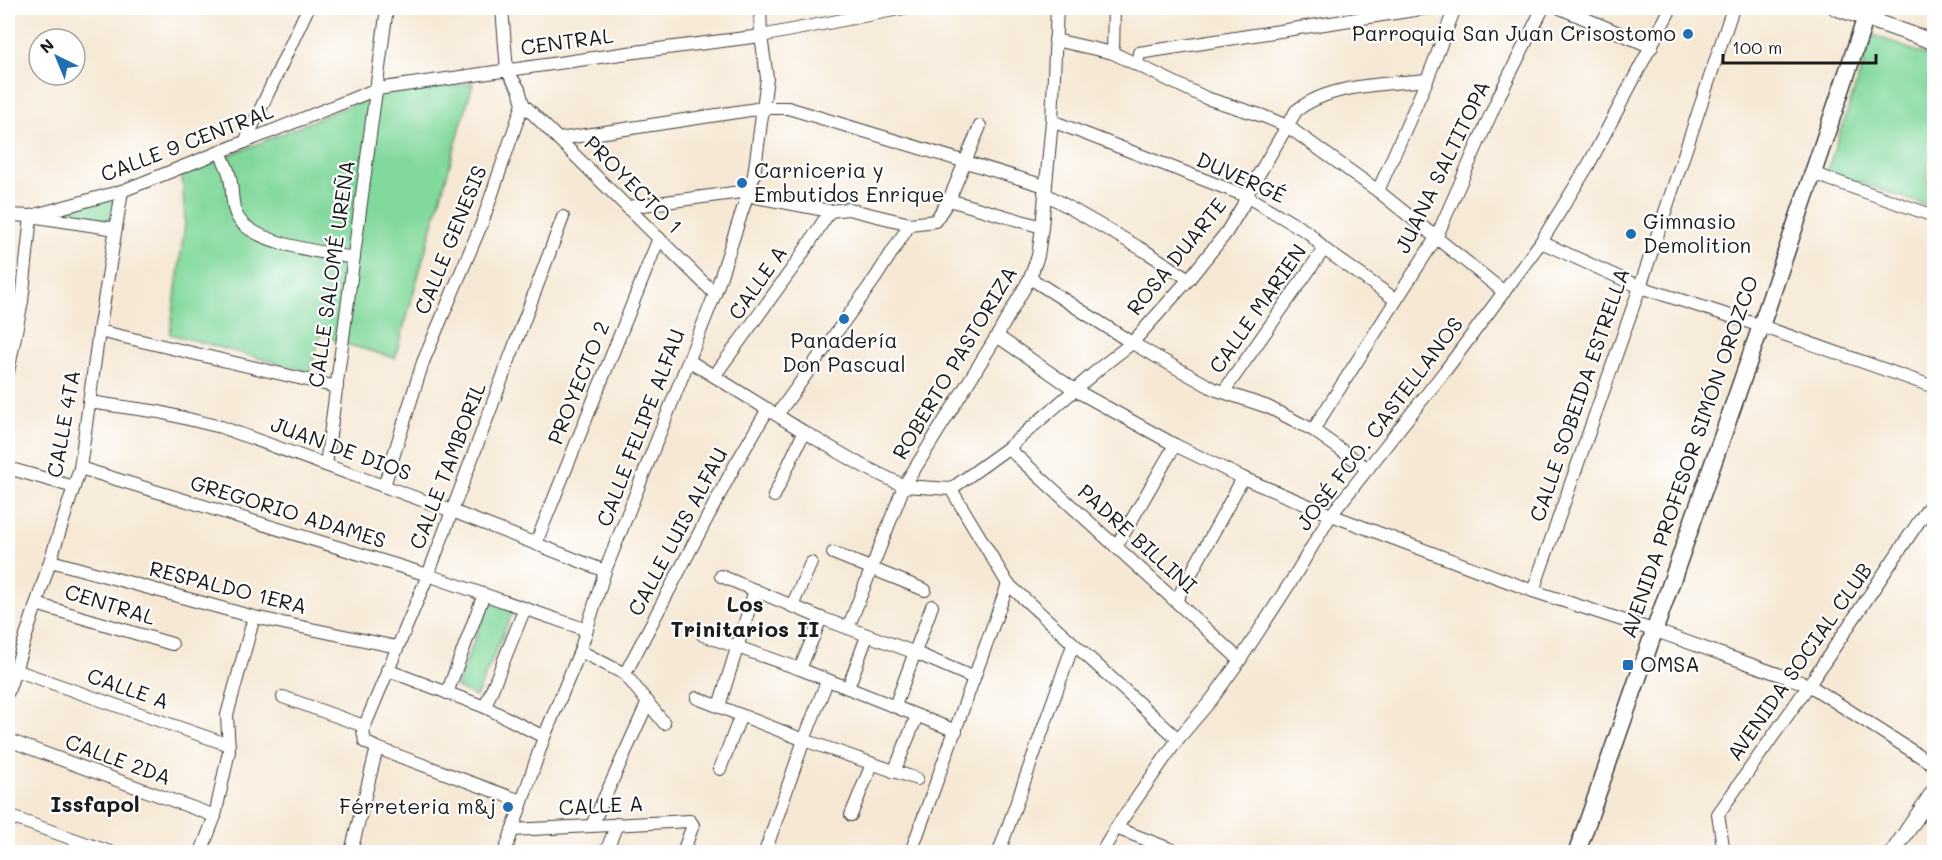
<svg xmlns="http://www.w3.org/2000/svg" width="1942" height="860" viewBox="0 0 1942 860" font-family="Mali,sans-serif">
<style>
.green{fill:#81d89c;stroke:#4e7a5c;stroke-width:1.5}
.sand{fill:#eeda9e;stroke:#857b5d;stroke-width:1.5}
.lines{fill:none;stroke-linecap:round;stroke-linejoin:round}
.minor-casing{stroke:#3d3b38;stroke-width:14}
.tertiary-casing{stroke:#3d3b38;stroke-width:17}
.secondary-casing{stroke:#3d3b38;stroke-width:19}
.minor{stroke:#fff;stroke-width:12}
.tertiary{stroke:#fff;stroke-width:15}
.secondary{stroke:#fff;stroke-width:16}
.poi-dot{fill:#1f6fb2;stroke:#fff;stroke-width:2}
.labels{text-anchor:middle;stroke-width:4.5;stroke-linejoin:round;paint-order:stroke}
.poi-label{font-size:21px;fill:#1c1c1c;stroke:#fff;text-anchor:start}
.street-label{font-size:21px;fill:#1c1c1c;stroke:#fff}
.neighbourhood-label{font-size:22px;font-weight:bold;fill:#1c1c1c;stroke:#fff}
</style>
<rect width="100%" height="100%" fill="#fff"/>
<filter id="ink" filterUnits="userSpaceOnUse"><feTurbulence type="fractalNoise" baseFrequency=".0167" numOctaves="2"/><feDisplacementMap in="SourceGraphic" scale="12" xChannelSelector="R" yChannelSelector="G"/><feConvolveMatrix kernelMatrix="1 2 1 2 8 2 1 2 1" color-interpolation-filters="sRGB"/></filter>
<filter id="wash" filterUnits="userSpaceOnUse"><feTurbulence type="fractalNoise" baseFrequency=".008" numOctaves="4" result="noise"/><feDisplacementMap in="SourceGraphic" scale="24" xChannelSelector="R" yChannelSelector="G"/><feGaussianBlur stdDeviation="1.35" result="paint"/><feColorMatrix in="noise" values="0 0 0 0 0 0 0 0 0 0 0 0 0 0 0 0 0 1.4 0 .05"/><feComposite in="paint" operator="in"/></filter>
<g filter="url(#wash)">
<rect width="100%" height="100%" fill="#f6e8d4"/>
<!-- green -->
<g class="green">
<path d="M1873 35 1934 58V208L1827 171Z"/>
<path d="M473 83 395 358 349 345 321 334 310 372 170 334 185 223 182 175 380 93Z"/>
<path d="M117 196 114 221 58 212Z"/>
<path d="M489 603 514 609 476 697 456 687Z"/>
</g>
<!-- sand -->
<path class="sand" d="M1934 149V195C1924 180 1925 165 1934 149Z"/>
</g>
<g filter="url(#ink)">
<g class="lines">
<defs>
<g id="minor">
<path d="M1560 8 1652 47"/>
<path d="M1055 40 1113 53 1206 98 1263 116 1287 126 1378 191 1504 292"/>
<path d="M1113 53 1114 8"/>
<path d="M1137 65 1139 53 1427 8"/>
<path d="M523 104 715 294"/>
<path d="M1052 121 1246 196 1309 233 1324 249 1396 300"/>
<path d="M559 139 763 108H788L1045 186"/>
<path d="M245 142 308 8"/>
<path d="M220 152C223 160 229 169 230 178 233 190 231 203 236 214 247 243 326 253 354 258"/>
<path d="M1812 173 1934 216"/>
<path d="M1378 191 1427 80 1455 8"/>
<path d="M1044 193 1145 251 1189 279"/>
<path d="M949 200 1042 227"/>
<path d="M628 207 748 191 755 197 830 211 848 209 910 224 935 221 949 200 980 126"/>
<path d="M8 215 31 216 122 191 377 89 635 52 761 36 904 8"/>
<path d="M37 217 116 229"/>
<path d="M1541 242 1640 287 1761 326 1934 387"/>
<path d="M1030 278 1132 343 1214 389 1268 407 1313 430 1368 469"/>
<path d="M8 299 22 301"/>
<path d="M99 331 337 387"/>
<path d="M997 336 1075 390 1175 445 1243 478 1331 515 1533 591 1653 630 1809 685 1934 765"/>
<path d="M688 360 804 432 863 466 904 486 951 489 1008 584 1178 739"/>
<path d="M8 372 22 301 31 216"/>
<path d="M715 375 797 262 830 211"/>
<path d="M1224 391 1324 249"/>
<path d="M89 402 159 412 221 427 452 511 605 571"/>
<path d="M777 415 876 277 910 224"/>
<path d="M1313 430 1436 238 1498 98 1543 8"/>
<path d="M1008 448 1240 660"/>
<path d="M326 465 387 8"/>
<path d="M8 468 74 487"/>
<path d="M80 468 428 575 587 630"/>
<path d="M384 486 423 362 482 223 523 104 519 89 507 71 502 8"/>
<path d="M951 489 1008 448 1101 367 1132 343 1189 279 1226 233 1243 205 1246 196 1296 111C1329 84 1386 84 1427 80"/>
<path d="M774 496 804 432"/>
<path d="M536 543 659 238"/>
<path d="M1116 547 1175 445"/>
<path d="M833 553 925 590"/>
<path d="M51 561 254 617 397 647"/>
<path d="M721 576 821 618 916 653 974 678"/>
<path d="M1533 591 1640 287 1733 8"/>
<path d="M1176 601 1243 478"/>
<path d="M36 604 172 644"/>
<path d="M792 606 811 563"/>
<path d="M848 628 904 486 997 336 1030 278 1038 256 1042 227 1052 121 1057 8"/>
<path d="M703 635 800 669 956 731"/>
<path d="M580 651 625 674 664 723"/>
<path d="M800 669 821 618"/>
<path d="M15 670 229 745"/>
<path d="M387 670 485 707 544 737"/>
<path d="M625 674 734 467 768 409"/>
<path d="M848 688 867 636"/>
<path d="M8 692 80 468 99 331 122 191"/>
<path d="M447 693 484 594"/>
<path d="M283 697 364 726"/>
<path d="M697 698 804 740 917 779"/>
<path d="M719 706 755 590"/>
<path d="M895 706 932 606"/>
<path d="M485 707 525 608"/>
<path d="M8 740 215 816"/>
<path d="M720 769 741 715"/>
<path d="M894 772 917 716"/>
<path d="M521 801 377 748 365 742 363 730 428 575 563 217"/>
<path d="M851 815 872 764"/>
<path d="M8 816 110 852"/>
<path d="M592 825 648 702"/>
<path d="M1116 828 1178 852"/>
<path d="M512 830 690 821 693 825 683 852"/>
<path d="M201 852 215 816 229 751 227 715 254 617"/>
<path d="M351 852 377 748"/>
<path d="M505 852 544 737 580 651 605 571 715 294 754 175 767 78 761 36 760 8"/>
<path d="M606 852 617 824"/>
<path d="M765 852 804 740 827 681"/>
<path d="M911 852 1008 584"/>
<path d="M999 852 1073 645"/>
<path d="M1102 852 1116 828 1178 739 1212 699 1240 660 1292 580 1331 515 1445 371 1541 242 1589 164 1671 8"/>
<path d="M1724 852 1718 814 1809 685 1934 499"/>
</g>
<g id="tertiary">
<path d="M1836 8 1934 42"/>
<path d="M1893 852 1934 791"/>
</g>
<path id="secondary" d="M1577 852 1761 326 1869 8"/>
</defs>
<!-- minor casing -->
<use href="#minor" class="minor-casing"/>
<!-- tertiary casing -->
<use href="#tertiary" class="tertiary-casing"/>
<!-- secondary casing -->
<use href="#secondary" class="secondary-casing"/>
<!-- minor -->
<use href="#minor" class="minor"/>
<!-- tertiary -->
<use href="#tertiary" class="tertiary"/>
<!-- secondary -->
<use href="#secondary" class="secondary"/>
</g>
</g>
<!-- markers -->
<g class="poi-dot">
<circle cx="1688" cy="34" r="6"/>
<circle cx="742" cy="183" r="6"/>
<circle cx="1631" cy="234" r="6"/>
<circle cx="844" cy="319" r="6"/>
<rect x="1622" y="659" width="12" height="12" rx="3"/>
<circle cx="508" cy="807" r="6"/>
</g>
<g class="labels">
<!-- poi labels -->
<g class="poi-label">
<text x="1676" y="41" text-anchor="end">Parroquia San Juan Crisostomo</text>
<text x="754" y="178">Carniceria y<tspan x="754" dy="24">Embutidos Enrique</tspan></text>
<text x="1643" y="229">Gimnasio<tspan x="1643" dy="24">Demolition</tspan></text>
<text x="844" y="348" text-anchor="middle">Panadería<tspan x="844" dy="24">Don Pascual</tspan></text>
<text x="1640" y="672">OMSA</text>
<text x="496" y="814" text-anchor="end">Férreteria m&amp;j</text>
</g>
<!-- street labels -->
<g class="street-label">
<text transform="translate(567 42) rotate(-8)" y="7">CENTRAL</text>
<text transform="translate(187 143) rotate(-21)" y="7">CALLE 9 CENTRAL</text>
<text transform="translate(1443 167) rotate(-64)" y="7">JUANA SALTITOPA</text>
<text transform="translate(1241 178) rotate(24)" y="7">DUVERGÉ</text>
<text transform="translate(633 185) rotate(45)" y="7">PROYECTO 1</text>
<text transform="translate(451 240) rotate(-68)" y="7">CALLE GENESIS</text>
<text transform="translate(1177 257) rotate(-51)" y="7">ROSA DUARTE</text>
<text transform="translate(332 274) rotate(-82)" y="7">CALLE SALOMÉ UREÑA</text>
<text transform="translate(758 283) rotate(-55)" y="7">CALLE A</text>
<text transform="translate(1258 309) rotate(-55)" y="7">CALLE MARIEN</text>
<text transform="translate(955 363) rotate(-59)" y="7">ROBERTO PASTORIZA</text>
<text transform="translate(579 383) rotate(-68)" y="7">PROYECTO 2</text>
<text transform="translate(1580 395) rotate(-71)" y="7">CALLE SOBEIDA ESTRELLA</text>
<text transform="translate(64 424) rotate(-80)" y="7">CALLE 4TA</text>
<text transform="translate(1380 424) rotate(-53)" y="7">JOSÉ FCO. CASTELLANOS</text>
<text transform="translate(641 428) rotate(-69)" y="7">CALLE FELIPE ALFAU</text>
<text transform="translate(341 449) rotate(20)" y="7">JUAN DE DIOS</text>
<text transform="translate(1690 457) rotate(-71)" y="7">AVENIDA PROFESOR SIMÓN OROZCO</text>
<text transform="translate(448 466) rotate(-69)" y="7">CALLE TAMBORIL</text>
<text transform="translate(288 512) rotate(17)" y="7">GREGORIO ADAMES</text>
<text transform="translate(678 532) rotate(-62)" y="7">CALLE LUIS ALFAU</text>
<text transform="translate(1137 539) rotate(42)" y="7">PADRE BILLINI</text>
<text transform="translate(228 588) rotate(14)" y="7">RESPALDO 1ERA</text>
<text transform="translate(110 605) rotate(17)" y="7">CENTRAL</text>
<text transform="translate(1800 662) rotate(-55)" y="7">AVENIDA SOCIAL CLUB</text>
<text transform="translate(128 689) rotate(19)" y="7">CALLE A</text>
<text transform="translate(118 760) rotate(20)" y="7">CALLE 2DA</text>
<text transform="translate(601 806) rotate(-3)" y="7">CALLE A</text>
</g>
<!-- neighbourhood labels -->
<g class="neighbourhood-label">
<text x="745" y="612">Los<tspan x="745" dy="25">Trinitarios II</tspan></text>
<text x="95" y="812">Issfapol</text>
</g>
</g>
<!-- margin -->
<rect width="1942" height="860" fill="none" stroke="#fff" stroke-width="30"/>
<!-- north arrow -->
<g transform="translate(57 57) rotate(317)"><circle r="28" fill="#ffffff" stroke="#a4a4a4" stroke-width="1.5"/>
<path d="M0-4.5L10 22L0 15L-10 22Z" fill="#1f6fb2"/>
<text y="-9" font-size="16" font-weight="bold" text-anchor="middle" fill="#1c1c1c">N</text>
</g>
<!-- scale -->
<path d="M1723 54v9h153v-9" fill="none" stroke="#1c1c1c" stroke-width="3"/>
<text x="1732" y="54" font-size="18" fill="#1c1c1c" stroke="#ffffff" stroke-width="4.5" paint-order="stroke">100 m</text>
</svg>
